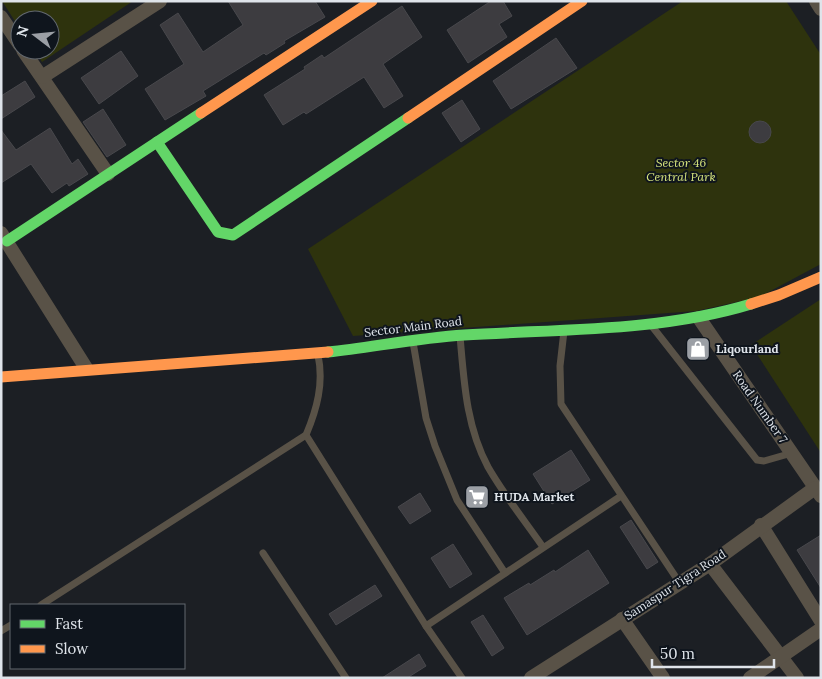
<svg xmlns="http://www.w3.org/2000/svg" width="822" height="679" viewBox="0 0 822 679" font-family="Lora,serif">
<style>
.green{fill:#2e330d}
.building{fill:#3d3c40;stroke:#48484c}
.lines{fill:none;stroke-linecap:round;stroke-linejoin:round}
.lane{stroke:#595247;stroke-width:7}
.street{stroke:#595247;stroke-width:14}
.fast{stroke:#63d668;stroke-width:11}
.slow{stroke:#ff974d;stroke-width:11}
.labels{text-anchor:middle;stroke-width:4;stroke-linejoin:round;paint-order:stroke}
.park-label{font-size:12px;font-style:italic;fill:#d9e77e;stroke:#0f151d}
.street-label{font-size:12px;fill:#dfe4ea;stroke:#0f151d}
.poi-label{font-size:12px;font-weight:bold;fill:#dfe4ea;stroke:#0f151d;text-anchor:start}
</style>
<rect width="100%" height="100%" fill="#1c1f24"/>
<!-- green -->
<g class="green">
<path d="M2 1H133L42 62 34 50H50V20H20V29Z"/>
<path d="M683 1H786L821 55V264L759 297 696 311 353 336 308 249Z"/>
<path d="M821 299V453L751 345Z"/>
</g>
<!-- building -->
<g class="building">
<path d="M228 1H315L325 17 284 41 285 43 266 55 264 53 203 91 206 96 165 120 145 89 184 64 160 25 178 13 203 52 243 25Z"/>
<path d="M491 1H503L512 16 499 24 507 37 468 63 447 30Z"/>
<path d="M402 6 422 37 383 64 403 96 384 108 364 77 306 114 304 112 283 125 264 95 305 69 304 67 322 55 324 58Z"/>
<path d="M556 38 577 68 511 109 493 81Z"/>
<path d="M121 51 138 76 99 104 81 78Z"/>
<path d="M25 81 35 97 1 119V96Z"/>
<path d="M462 100 480 129 461 142 442 113Z"/>
<path d="M103 109 126 145 107 157 83 122Z"/>
<circle cx="760" cy="132" r="11"/>
<path d="M50 128 72 164 78 159 88 174 69 186 67 183 52 193 31 164 1 183V130L16 150Z"/>
<path d="M571 450 590 480 552 504 533 474Z"/>
<path d="M420 493 431 511 410 524 398 507Z"/>
<path d="M631 520 658 562 647 569 620 527Z"/>
<path d="M821 535V588L797 550Z"/>
<path d="M453 544 472 574 450 588 431 558Z"/>
<path d="M588 550 609 583 527 635 504 598 529 583 530 585 554 570 555 572Z"/>
<path d="M375 585 382 596 336 625 329 614Z"/>
<path d="M483 615 504 648 492 656 471 622Z"/>
<path d="M419 654 426 666 407 678H382Z"/>
</g>
<g class="lines">
<!-- lane -->
<g class="lane">
<path d="M651 325 757 460 764 461 792 453"/>
<path d="M564 331 560 366 561 404 679 582"/>
<path d="M460 336C464 381 466 426 488 467 504 495 525 521 543 547"/>
<path d="M413 342 426 418 435 446 457 500 505 573"/>
<path d="M306 435 426 626 462 678"/>
<path d="M263 553 346 678"/>
<path d="M41 605 306 435C317 409 324 383 318 355"/>
<path d="M426 626 621 496"/>
<path d="M1 631 11 625"/>
</g>
<!-- street -->
<g class="street">
<path d="M816 1 821 9"/>
<path d="M1 17 20 45"/>
<path d="M23 50 108 174"/>
<path d="M42 77 160 1"/>
<path d="M1 233 86 368"/>
<path d="M699 318 821 496"/>
<path d="M761 525 821 621"/>
<path d="M710 564 797 678"/>
<path d="M622 619 663 678"/>
<path d="M531 678 710 564 815 488"/>
<path d="M750 678 821 629"/>
</g>
<!-- fast -->
<g class="fast">
<path d="M157 142 218 232 233 235 408 118"/>
<path d="M7 241 201 113"/>
<path d="M328 352C373 347 418 338 464 335 559 329 659 332 751 304"/>
</g>
<!-- slow -->
<g class="slow">
<path d="M201 113 372 1"/>
<path d="M408 118 582 1"/>
<path d="M751 304 779 295 821 277"/>
<path d="M1 377 328 352"/>
</g>
</g>
<!-- icons -->
<defs>
<symbol id="shop-square" viewBox="-11 -11 22 22"><rect x="-9" y="-9" width="18" height="18" rx="4" fill="#9b9fa5" stroke="#0f151d"/><path d="M-5-2.5h2.3a2.7 3.5 0 0 1 5.4 0H5L5.5 6h-11ZM-1.5-2.5h3a1.5 2.3 0 0 0-3 0Z" fill="#fff"/></symbol>
<symbol id="supermarket-square" viewBox="-11 -11 22 22"><rect x="-9" y="-9" width="18" height="18" rx="4" fill="#9b9fa5" stroke="#0f151d"/><path d="M-6-5.5h2.5l.6 2H6L4.5 2H-2.5L-4.4-4H-6ZM-1.5 3.2a1.3 1.3 0 1 0 .1 0ZM3 3.2a1.3 1.3 0 1 0 .1 0Z" fill="#fff"/></symbol>
</defs>
<g fill-rule="evenodd">
<use href="#shop-square" x="684" y="335" width="28" height="28"/>
<use href="#supermarket-square" x="463" y="483" width="28" height="28"/>
</g>
<g class="labels">
<!-- park labels -->
<g class="park-label">
<text x="681" y="167">Sector 46<tspan x="681" dy="14">Central Park</tspan></text>
</g>
<!-- street labels -->
<g class="street-label">
<text transform="translate(413 327) rotate(-7)" y="4">Sector Main Road</text>
<text transform="translate(760 407) rotate(55)" y="4">Road Number 7</text>
<text transform="translate(675 585) rotate(-33)" y="4">Samaspur Tigra Road</text>
</g>
<!-- poi labels -->
<g class="poi-label">
<text x="716" y="353">Liqourland</text>
<text x="494" y="501">HUDA Market</text>
</g>
</g>
<!-- border -->
<rect width="822" height="679" fill="none" stroke="#dfe4ea" stroke-width="5"/>
<!-- legend -->
<rect x="10" y="604" width="175" height="65" fill="#0f151d" stroke="#62686f"/>
<rect x="20" y="620" width="25" height="8" fill="#63d668" stroke="#62686f"/>
<text x="55" y="629" font-size="15" fill="#dfe4ea">Fast</text>
<rect x="20" y="645" width="25" height="8" fill="#ff974d" stroke="#62686f"/>
<text x="55" y="654" font-size="15" fill="#dfe4ea">Slow</text>
<!-- north arrow -->
<g transform="translate(35 35) rotate(286)"><circle r="24" fill="#0f151d" stroke="#62686f"/>
<path d="M0-4L9 19L0 12L-9 19Z" fill="#9b9fa5"/>
<text y="-8" font-size="14" font-weight="bold" text-anchor="middle" fill="#dfe4ea">N</text>
</g>
<!-- scale -->
<path d="M652 659v8h122v-8" fill="none" stroke="#dfe4ea" stroke-width="2.5"/>
<text x="660" y="659" font-size="15" fill="#dfe4ea" stroke="#0f151d" stroke-width="4" paint-order="stroke">50 m</text>
</svg>
